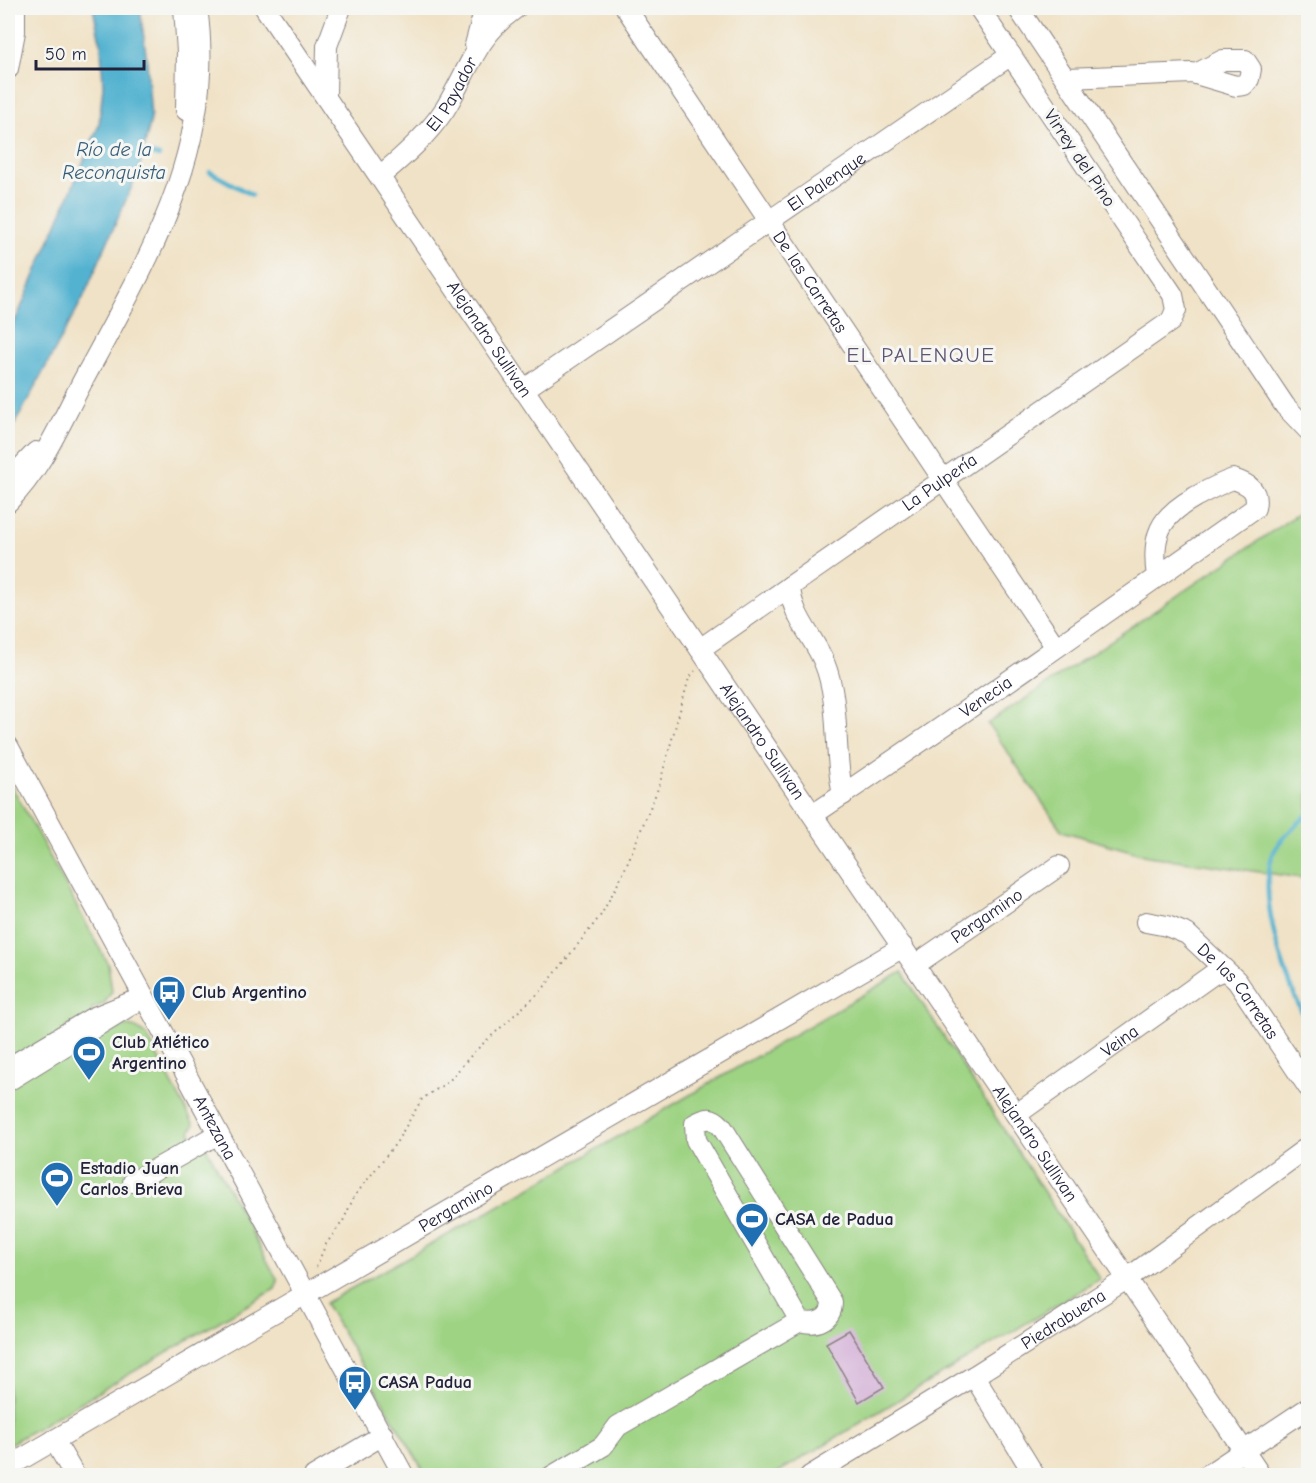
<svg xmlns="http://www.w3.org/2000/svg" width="1316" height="1483" viewBox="0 0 1316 1483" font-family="'Comic Neue',sans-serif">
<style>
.green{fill:#9ed383;stroke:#607a5f;stroke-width:1.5}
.water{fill:#52b2d0;stroke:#3a6a86;stroke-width:1.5}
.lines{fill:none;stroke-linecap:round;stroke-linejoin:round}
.stream{stroke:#52b2d0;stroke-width:4.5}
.building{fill:#d4b0d8}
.minor-casing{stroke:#898280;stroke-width:22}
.path{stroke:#898280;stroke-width:2;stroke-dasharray:1.5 4.5;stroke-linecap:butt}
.minor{stroke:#fff;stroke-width:20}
.labels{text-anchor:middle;stroke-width:6;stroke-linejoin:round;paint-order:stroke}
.street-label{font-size:18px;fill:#22223b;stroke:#f6f6f2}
.poi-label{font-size:18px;font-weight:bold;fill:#22223b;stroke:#f6f6f2;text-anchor:start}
.water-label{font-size:20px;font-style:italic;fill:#355c77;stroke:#f6f6f2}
.quarter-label{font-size:21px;letter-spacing:1.5px;fill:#605472;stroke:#f6f6f2}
</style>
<rect width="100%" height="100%" fill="#f6f6f2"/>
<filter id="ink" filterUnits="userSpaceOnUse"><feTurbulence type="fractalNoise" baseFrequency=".0167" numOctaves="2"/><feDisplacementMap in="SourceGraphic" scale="12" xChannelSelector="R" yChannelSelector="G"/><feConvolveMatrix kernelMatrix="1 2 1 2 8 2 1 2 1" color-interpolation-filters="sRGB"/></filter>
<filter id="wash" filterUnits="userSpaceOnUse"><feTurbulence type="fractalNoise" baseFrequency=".008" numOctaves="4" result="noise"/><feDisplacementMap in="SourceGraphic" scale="24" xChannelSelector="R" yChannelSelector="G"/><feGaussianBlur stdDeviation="1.35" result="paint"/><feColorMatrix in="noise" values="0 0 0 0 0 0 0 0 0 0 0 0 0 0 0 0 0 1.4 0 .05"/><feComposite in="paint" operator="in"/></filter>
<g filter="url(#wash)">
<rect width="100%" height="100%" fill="#f0e2c6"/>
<!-- green -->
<g class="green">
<path d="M1308 507V879L1148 856 1062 831 988 724Z"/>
<path d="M8 779 108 964 112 991 104 1004 91 1009 104 1034C121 1026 132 1021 147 1036L194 1125 190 1132 196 1145 206 1147 278 1281 275 1289 8 1445Z"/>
<path d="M902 972 1100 1279 772 1476 426 1475 325 1303 471 1222Z"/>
</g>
<!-- water -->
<path class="water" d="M93 8H140L147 62 151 119 139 170 83 298 8 437V332L17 317 99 125 103 86 101 46Z"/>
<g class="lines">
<!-- stream -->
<g class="stream">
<path d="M139 151 159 156"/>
<path d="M210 172 252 195"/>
<path d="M1308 814C1299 823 1287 833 1279 843 1249 885 1287 984 1308 1024"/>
</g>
</g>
<g id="blocks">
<!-- building -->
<path class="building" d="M849 1330 884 1387 859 1402 826 1343Z"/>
</g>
</g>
<g filter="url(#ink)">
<use href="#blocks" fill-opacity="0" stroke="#898280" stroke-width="1.5"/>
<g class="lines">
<defs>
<g id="minor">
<path d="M184 8 187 52 186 110"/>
<path id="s1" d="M265 8 1261 1476"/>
<path id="s2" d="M626 8 1055 646"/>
<path d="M1018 8 1285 406 1308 430"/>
<path d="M475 45 485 8"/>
<path d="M8 69 15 32V8"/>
<path d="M1067 78 1192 73 1236 86 1244 85 1249 79 1251 69 1245 60H1223L1196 74"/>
<path d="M326 95 327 46 341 8"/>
<path id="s3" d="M380 176C403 157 428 135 445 109 469 70 476 36 516 8"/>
<path id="s4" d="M523 390 1011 55"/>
<path d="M8 481 36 452"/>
<path d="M8 502C44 466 62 419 86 375 149 258 217 145 197 8"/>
<path d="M790 586C791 615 813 636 824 662 841 703 833 751 843 795"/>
<path id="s5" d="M700 649 1171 321 1176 310 1173 295 979 8"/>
<path id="s6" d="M8 746 404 1476"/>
<path id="s7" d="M814 814C963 714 1109 611 1255 508 1259 490 1249 484 1233 479 1219 484 1208 490 1195 497 1159 517 1151 536 1157 577"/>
<path id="s8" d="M1146 922 1167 926 1187 934 1237 981 1308 1087"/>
<path id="s9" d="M915 965 1059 866"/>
<path d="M8 1068 92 1018 144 997 8 1081"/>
<path id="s10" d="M1017 1114 1212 975 1224 970"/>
<path d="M133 1182 218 1134"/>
<path d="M974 1376 1035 1476"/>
<path d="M54 1440 75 1476"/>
<path id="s11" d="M8 1467 903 947"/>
<path d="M314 1476 383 1435"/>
<path d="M552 1476 603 1446 618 1426 800 1321C816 1326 832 1320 832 1302L722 1127C712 1116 707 1117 695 1124L696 1140 800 1321"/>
<path id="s12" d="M810 1476 974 1376 1128 1278 1308 1147"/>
<path d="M1206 1476 1308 1408"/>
</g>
</defs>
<!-- minor casing -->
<use href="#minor" class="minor-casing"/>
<!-- path -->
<path class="path" d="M316 1267 326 1244 343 1221 354 1197 396 1143 422 1099 449 1081 475 1051 542 990 601 915 622 876 659 786 689 678 695 671"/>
<!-- minor -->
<use href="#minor" class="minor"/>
</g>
</g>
<!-- icons -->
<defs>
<symbol id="bus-pin" viewBox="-11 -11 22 30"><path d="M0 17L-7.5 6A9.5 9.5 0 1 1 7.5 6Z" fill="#1f6fb2" stroke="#f6f6f2"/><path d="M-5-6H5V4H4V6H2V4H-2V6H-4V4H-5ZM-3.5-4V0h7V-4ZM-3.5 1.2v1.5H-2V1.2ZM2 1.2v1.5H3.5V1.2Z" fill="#fff"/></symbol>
<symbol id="stadium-pin" viewBox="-11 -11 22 30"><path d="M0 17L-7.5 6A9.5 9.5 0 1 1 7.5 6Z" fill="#1f6fb2" stroke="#f6f6f2"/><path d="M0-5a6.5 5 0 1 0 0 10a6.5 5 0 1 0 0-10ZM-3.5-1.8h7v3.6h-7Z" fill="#fff"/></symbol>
</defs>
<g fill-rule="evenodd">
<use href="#bus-pin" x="150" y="973" width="38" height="52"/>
<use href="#stadium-pin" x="70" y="1033" width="38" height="52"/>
<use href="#stadium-pin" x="38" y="1159" width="38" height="52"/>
<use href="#stadium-pin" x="733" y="1200" width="38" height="52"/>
<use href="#bus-pin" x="336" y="1363" width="38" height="52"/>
</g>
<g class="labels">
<!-- street labels -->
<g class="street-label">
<text dy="6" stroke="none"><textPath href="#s3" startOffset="110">El Payador</textPath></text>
<text transform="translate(1080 158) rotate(56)" y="6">Virrey del Pino</text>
<text dy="6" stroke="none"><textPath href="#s4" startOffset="368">El Palenque</textPath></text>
<text dy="6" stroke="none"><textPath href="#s2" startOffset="330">De las Carretas</textPath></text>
<text dy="6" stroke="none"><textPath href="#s1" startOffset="400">Alejandro Sullivan</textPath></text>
<text dy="6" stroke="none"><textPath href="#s5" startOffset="292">La Pulpería</textPath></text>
<text dy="6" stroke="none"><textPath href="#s7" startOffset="208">Venecia</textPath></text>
<text dy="6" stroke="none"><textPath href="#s1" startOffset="886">Alejandro Sullivan</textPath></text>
<text dy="6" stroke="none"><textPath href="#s9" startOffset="87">Pergamino</textPath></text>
<text dy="6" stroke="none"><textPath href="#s8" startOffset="120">De las Carretas</textPath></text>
<text dy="6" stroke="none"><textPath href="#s10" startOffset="126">Veina</textPath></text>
<text dy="6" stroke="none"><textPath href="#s6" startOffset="434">Antezana</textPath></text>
<text dy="6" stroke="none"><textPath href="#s1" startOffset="1372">Alejandro Sullivan</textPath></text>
<text dy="6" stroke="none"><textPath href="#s11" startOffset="518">Pergamino</textPath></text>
<text dy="6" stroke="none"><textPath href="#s12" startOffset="298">Piedrabuena</textPath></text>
</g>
<!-- poi labels -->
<g class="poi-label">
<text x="192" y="998">Club Argentino</text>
<text x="112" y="1048">Club Atlético<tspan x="112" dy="21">Argentino</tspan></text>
<text x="80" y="1174">Estadio Juan<tspan x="80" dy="21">Carlos Brieva</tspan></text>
<text x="775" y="1225">CASA de Padua</text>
<text x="378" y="1388">CASA Padua</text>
</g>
<!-- water labels -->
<g class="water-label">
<text x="114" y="156">Río de la<tspan x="114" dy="23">Reconquista</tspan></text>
</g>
<!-- quarter labels -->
<g class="quarter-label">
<text x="921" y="362">EL PALENQUE</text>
</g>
</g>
<!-- margin -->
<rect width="1316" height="1483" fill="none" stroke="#f6f6f2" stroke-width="30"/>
<!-- scale -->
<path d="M36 60v9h108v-9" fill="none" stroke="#22223b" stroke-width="3"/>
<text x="45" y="60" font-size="18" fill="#22223b" stroke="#f6f6f2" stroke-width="4.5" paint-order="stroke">50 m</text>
</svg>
